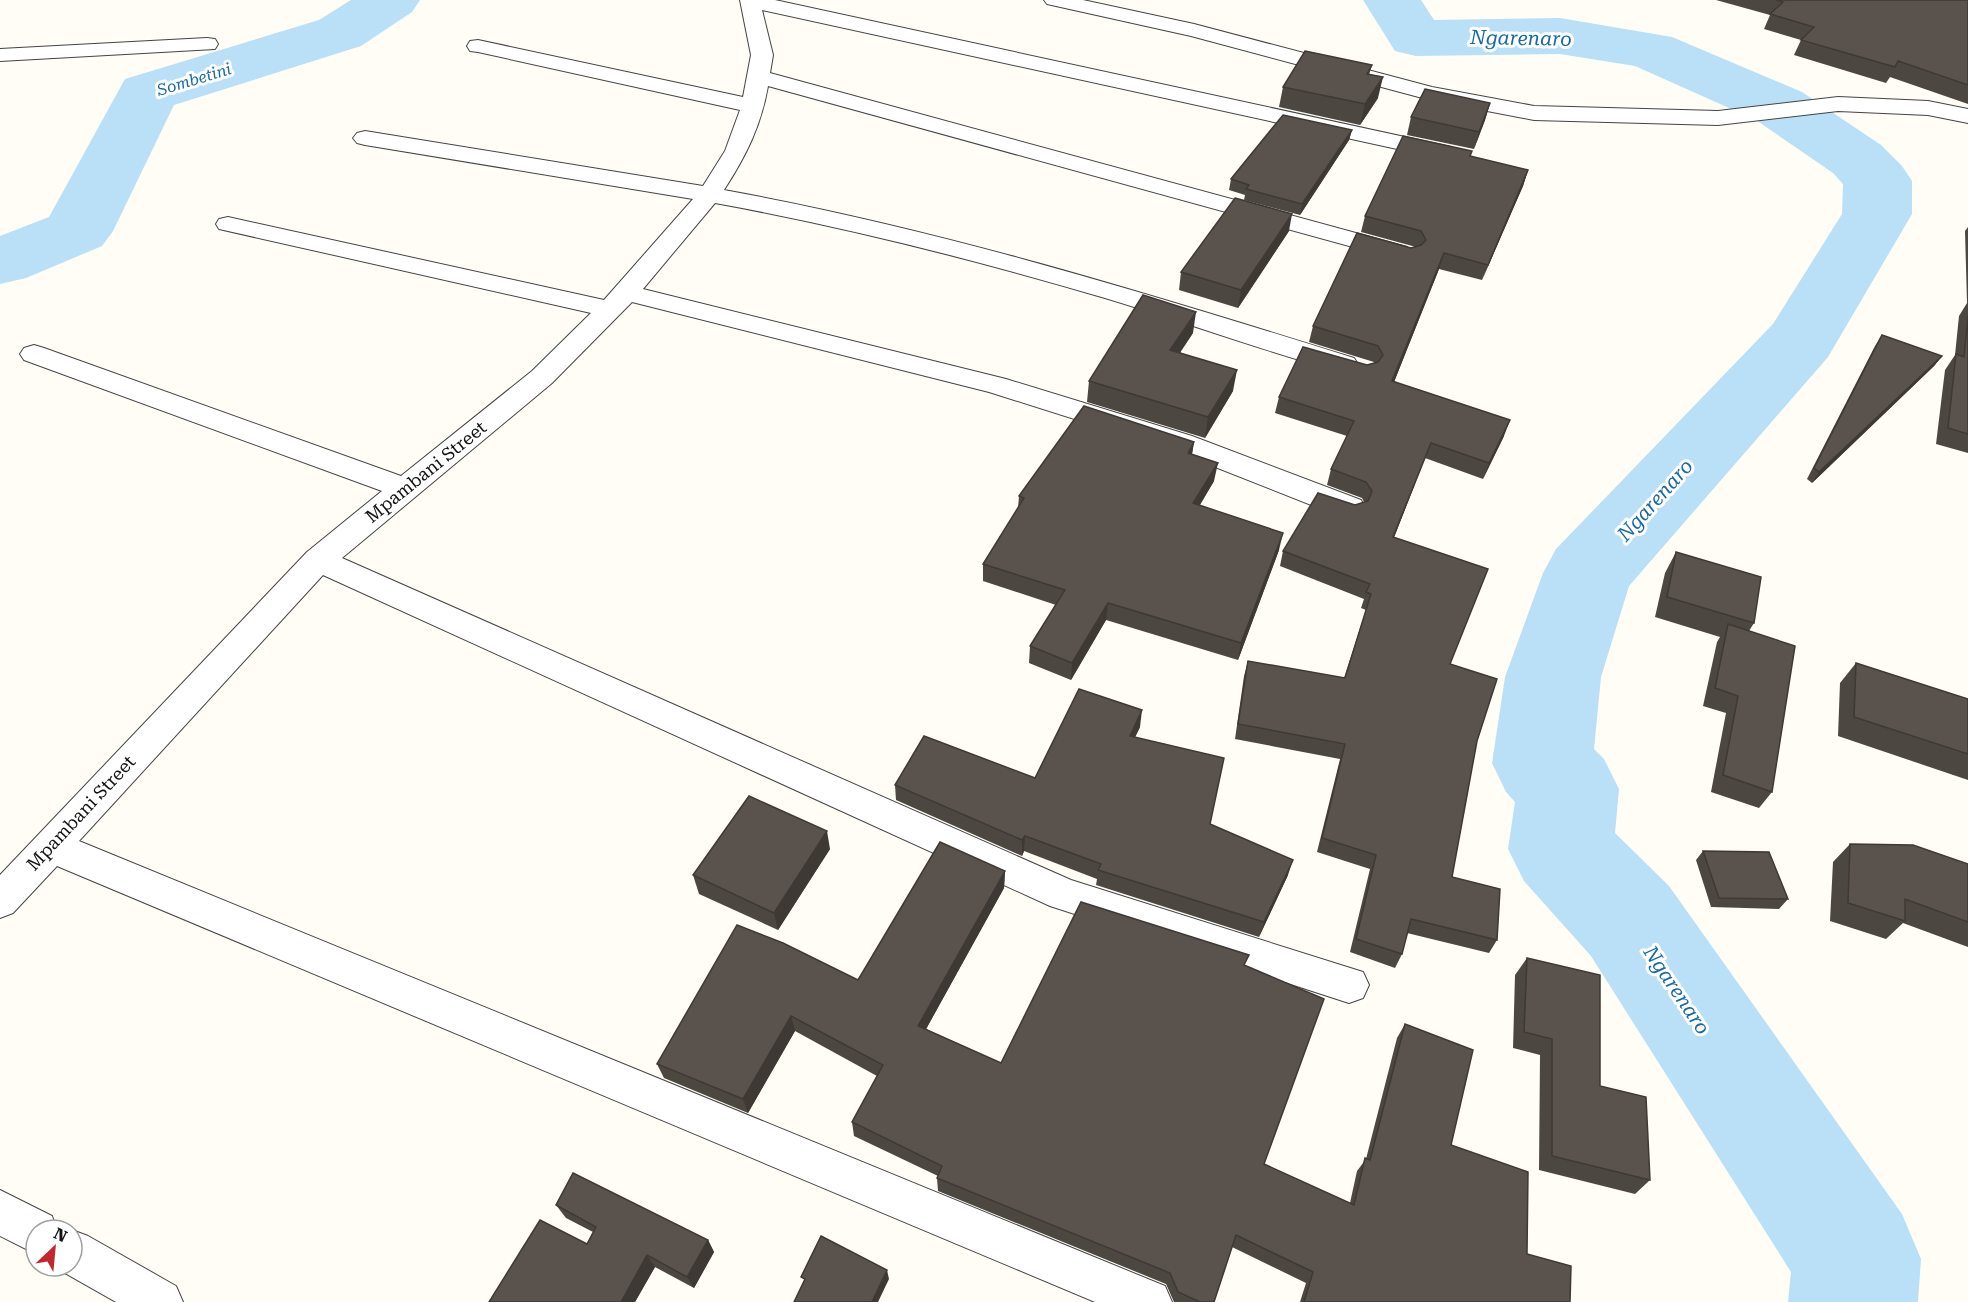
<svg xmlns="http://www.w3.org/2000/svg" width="1968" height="1302" viewBox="0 0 1968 1302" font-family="'Roboto Serif',serif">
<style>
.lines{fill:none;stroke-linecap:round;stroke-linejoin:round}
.river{fill:#b9e0f7;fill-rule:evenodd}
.minor-casing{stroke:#444;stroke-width:2}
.minor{fill:#fff;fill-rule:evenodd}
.wall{fill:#4d4742}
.shaded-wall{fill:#3f3936}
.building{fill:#5a524d;stroke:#3f3936;stroke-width:1.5}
.labels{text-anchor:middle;stroke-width:6;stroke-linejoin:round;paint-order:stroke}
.far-water-label{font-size:16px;font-style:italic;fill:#1768a6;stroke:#fff}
.street-label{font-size:18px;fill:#111;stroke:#fff}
.water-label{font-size:20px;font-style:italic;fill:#1768a6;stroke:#fff}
</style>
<rect width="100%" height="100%" fill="#fffdf5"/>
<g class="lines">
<!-- river -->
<g class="river">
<path d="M351 0H420L412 12 361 46 174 105 113 231 102 246 26 278 0 284V236L49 217 125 79 319 20Z"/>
<path d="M1363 0H1421L1434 20 1560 18 1672 37 1802 92 1881 145 1902 166 1912 181V214L1828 357 1629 586 1601 677 1594 749 1604 759 1619 789 1615 833 1669 886 1902 1214 1921 1259 1918 1302H1788L1791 1272 1591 956 1524 881 1508 849 1515 802 1506 792 1492 763 1505 677 1543 573 1556 549 1773 324 1842 214 1843 184 1833 173 1756 120 1635 66 1560 54 1416 56 1395 51Z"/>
</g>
<defs>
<g id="minor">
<path d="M740 0H775L1451 147 1455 152 1451 157 1443 159 762 10 773 55 770 73 1407 247 1411 252 1407 257 1398 260 1389 257 768 86C761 126 746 156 724 190 939 229 1146 293 1354 358L1358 364 1354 370 1344 373C1263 351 1185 322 1105 298 976 260 847 227 715 203L643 289 1006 379 1192 436 1361 500 1365 508 1361 516 1350 519 1339 516 1172 450 989 392 632 302 552 383 342 558 1071 880 1363 972 1369 985 1363 998 1349 1003 1050 906 323 575 79 841 1165 1286 1172 1302H1095L57 866 13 913 0 918V875L307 552 382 491 24 360 20 354 24 348 34 345 44 348 401 476 532 371 591 313 219 229 216 224 219 219 228 217 604 300 693 199 365 145 357 143 353 138 357 133 365 131 703 186 725 151 740 110 478 52 470 51 467 46 470 41 478 40 743 97 751 55Z"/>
<path d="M1044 0H1083L1194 24 1432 87 1534 106 1718 111 1838 97 1928 101 1968 109V123L1928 115 1838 111 1718 125 1534 120 1430 100 1191 36 1047 4Z"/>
<path d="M207 38 215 39 218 44 215 49 0 61V49Z"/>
<path d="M0 1190 52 1216 57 1230H36V1254L0 1236Z"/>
<path d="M72 1230 88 1236 176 1286 183 1302H116L56 1268V1266H72Z"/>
</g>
</defs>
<!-- minor casing -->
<use href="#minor" class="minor-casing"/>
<!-- minor -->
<use href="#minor" class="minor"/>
</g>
<!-- wall -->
<g class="wall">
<path d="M1716 0H1968V104L1890 77 1886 83 1794 55 1801 40 1764 29 1770 15Z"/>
<path d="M1372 65 1369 75 1378 98 1360 125 1279 107 1283 87Z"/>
<path d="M1490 103 1485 120 1474 149 1407 135 1411 117Z"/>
<path d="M1352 130 1349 140 1300 215 1244 200 1245 195 1229 190 1231 179Z"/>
<path d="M1470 156 1528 170 1523 186 1482 280 1439 269 1394 382 1504 436 1483 479 1425 458 1394 537 1450 664 1477 741 1452 877 1497 940 1489 953 1407 933 1402 954 1395 968 1350 952 1370 869 1317 852 1340 759 1235 739 1244 676 1248 661 1344 678 1366 610 1361 608 1364 599 1280 566 1283 551 1355 505 1364 502 1362 498 1327 485 1331 469 1347 436 1275 413 1279 397 1374 363V362L1309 342 1313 326 1411 248 1416 247 1361 232 1365 216Z"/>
<path d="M1968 227V453L1936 444 1945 370 1955 355 1959 316 1967 303 1965 231Z"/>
<path d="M1289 231 1238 308 1179 290 1181 272Z"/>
<path d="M1193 333 1180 352 1233 391 1205 438 1087 402 1089 381Z"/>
<path d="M1882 335 1942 356 1934 366 1812 483 1807 479 1875 346Z"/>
<path d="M1194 442 1192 454 1214 481 1200 505 1279 550 1238 660 1106 620 1071 680 1029 663 1030 646 1056 605 983 581V564L1018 508 1019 496Z"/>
<path d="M1676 552 1754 623 1749 631 1772 792 1759 808 1711 792 1726 713 1703 706 1717 642 1720 637 1655 617 1665 573Z"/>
<path d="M1856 663 1968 699V780L1838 736 1840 683Z"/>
<path d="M1140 727 1135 737 1210 824 1288 875 1259 937 1096 885 1097 879 1024 851 1022 856 896 800 895 785 1035 778Z"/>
<path d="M1850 844 1968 864V947L1903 923 1886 939 1830 921 1833 862Z"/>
<path d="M830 849 778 930 699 894 693 875Z"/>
<path d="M1703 851 1788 899 1779 909 1711 907 1696 860Z"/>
<path d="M1005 871 1004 888 926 1029 1001 1063 1245 965 1264 1164 1350 1203 1357 1171 1366 1159 1397 1038 1405 1024 1451 1145 1527 1254 1570 1302H1300L1306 1283 1232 1247 1214 1302H1174L1166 1284 938 1191 937 1178 938 1176 854 1136 852 1122 877 1076 795 1031 748 1113 664 1078 657 1064 858 980Z"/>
<path d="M1527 958 1600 1086 1650 1180 1635 1194 1539 1170 1540 1055 1513 1048 1515 975Z"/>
<path d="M556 1205 708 1240 714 1252 694 1288 655 1267 635 1302H489L587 1244 593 1232 566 1218Z"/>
</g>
<!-- shaded-wall -->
<g class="shaded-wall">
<path d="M1383 77 1378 98 1360 125 1365 104Z"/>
<path d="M1490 103 1485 120 1474 149 1479 132Z"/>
<path d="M1352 130 1349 140 1300 215 1302 204Z"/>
<path d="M1528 170 1523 186 1482 280 1488 265Z"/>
<path d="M1292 214 1289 231 1238 308 1241 290Z"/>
<path d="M1444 253 1439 269 1388 397 1392 381Z"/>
<path d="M1196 312 1193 333 1168 371 1170 350Z"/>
<path d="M1942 356 1934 366 1812 483 1819 472Z"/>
<path d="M1237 370 1233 391 1205 438 1208 417Z"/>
<path d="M1510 420 1504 436 1483 479 1489 463Z"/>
<path d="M1194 442 1191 460 1188 453Z"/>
<path d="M1431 443 1425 458 1388 553 1393 537Z"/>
<path d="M1218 463 1214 481 1190 521 1193 503Z"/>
<path d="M1283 533 1279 550 1238 660 1241 643Z"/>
<path d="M1108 603 1106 620 1071 680 1072 663Z"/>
<path d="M1142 710 1140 727 1128 752 1130 736Z"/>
<path d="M827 831 830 849 778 930 774 913Z"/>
<path d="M1025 836 1024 851 1022 856V840Z"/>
<path d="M1293 860 1288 875 1259 937 1264 922Z"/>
<path d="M1005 871 1004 888 920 1040 918 1026Z"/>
<path d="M791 1016 795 1031 748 1113 743 1099Z"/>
<path d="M708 1240 714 1252 694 1288 687 1277Z"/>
<path d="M647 1255 655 1267 635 1302H621Z"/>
<path d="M887 1270 889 1279 878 1302H872Z"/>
</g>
<!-- building -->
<g class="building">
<path d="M1776 0H1968V85L1898 61 1895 67 1801 40 1814 27 1770 14 1783 2Z"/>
<path d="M1305 51 1372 65 1367 74 1383 77 1365 104 1283 87Z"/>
<path d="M1425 89 1490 103 1479 132 1411 117Z"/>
<path d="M1283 115 1352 130 1302 204 1246 189 1249 185 1231 179Z"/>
<path d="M1403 136 1472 151 1470 156 1528 170 1488 265 1444 253 1392 381 1510 420 1489 463 1431 443 1393 537 1488 569 1450 664 1497 679 1477 741 1452 877 1500 889 1497 940 1411 919 1402 954 1356 939 1376 855 1322 838 1345 744 1238 724 1248 661 1345 678 1371 594 1366 592 1370 584 1283 551 1318 493 1355 505 1368 501 1372 491 1366 482 1331 469 1354 421 1279 397 1303 347 1367 365 1378 362 1383 355 1378 346 1313 326 1357 233 1411 248 1421 245 1426 240 1421 231 1365 216Z"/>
<path d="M1235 198 1292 214 1241 290 1181 272Z"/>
<path d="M1143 295 1196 312 1170 350 1237 370 1208 417 1089 381Z"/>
<path d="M1968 316V434L1948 428 1956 354 1964 357Z"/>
<path d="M1882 335 1942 356 1819 472 1814 468Z"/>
<path d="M1084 406 1194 442 1188 453 1218 463 1193 503 1283 533 1241 643 1108 603 1072 663 1030 646 1065 590 983 564 1024 498 1019 496Z"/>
<path d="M1676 552 1761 577 1754 623 1667 597Z"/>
<path d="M1728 624 1795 646 1772 792 1723 775 1738 696 1715 688Z"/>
<path d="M1856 663 1968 699V754L1854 717Z"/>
<path d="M1079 689 1142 710 1130 736 1224 758 1210 824 1293 860 1264 922 1098 870 1101 864 1025 836 1022 840 895 785 924 736 1035 778Z"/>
<path d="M749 796 827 831 774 913 693 875Z"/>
<path d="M940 842 1005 871 918 1026 1001 1063 1081 902 1249 955 1244 965 1324 999 1264 1164 1354 1205 1365 1158 1370 1160 1405 1024 1473 1050 1451 1145 1528 1172 1527 1254 1571 1266 1570 1302H1304L1313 1272 1236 1235 1214 1302H1200L1178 1292 1170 1273 937 1178 942 1166 852 1122 883 1065 791 1016 743 1099 657 1064 737 925 783 943 858 980Z"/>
<path d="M1850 844 1913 845 1968 864V922L1905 899V921L1848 903Z"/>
<path d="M1703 851 1769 852 1788 899 1719 898Z"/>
<path d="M1527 958 1600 975V1086L1646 1097 1650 1180 1552 1156V1039L1524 1032Z"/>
<path d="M573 1173 708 1240 687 1277 647 1255 621 1302H489L540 1220 587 1244 596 1227 556 1205Z"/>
<path d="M821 1236 887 1270 872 1302H794L805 1279 801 1277Z"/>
</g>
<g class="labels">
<!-- far-water labels -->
<g class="far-water-label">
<text transform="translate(194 79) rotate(-17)" y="6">Sombetini</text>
</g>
<!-- street labels -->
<g class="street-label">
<text transform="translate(426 472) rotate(-39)" y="6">Mpambani Street</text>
<text transform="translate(81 813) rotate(-47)" y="6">Mpambani Street</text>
</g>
<!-- water labels -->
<g class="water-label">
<text transform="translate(1521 38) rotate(1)" y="7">Ngarenaro</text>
<text transform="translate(1655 500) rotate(-48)" y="7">Ngarenaro</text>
<text transform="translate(1677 990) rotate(56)" y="7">Ngarenaro</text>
</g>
</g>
<!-- north arrow -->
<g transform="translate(54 1248) rotate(26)"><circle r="28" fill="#ffffff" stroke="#a0a0a0" stroke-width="1.5"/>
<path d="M0-4.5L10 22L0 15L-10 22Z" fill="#c4262e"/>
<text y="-9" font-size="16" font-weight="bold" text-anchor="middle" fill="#111111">N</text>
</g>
</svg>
